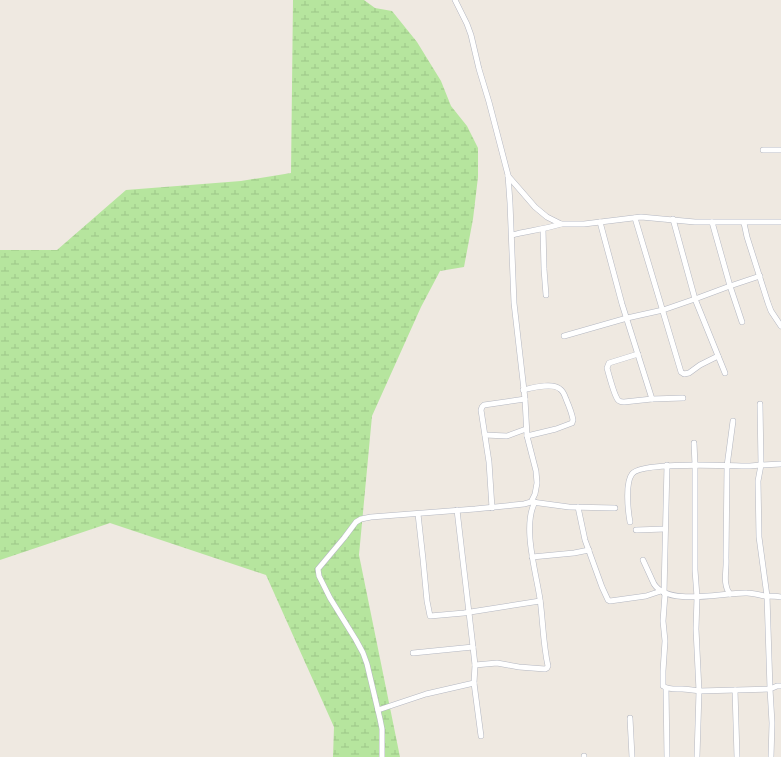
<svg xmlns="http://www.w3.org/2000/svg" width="781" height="757" viewBox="0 0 781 757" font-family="Signika,sans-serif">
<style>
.wetland{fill:url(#wetland-marsh)}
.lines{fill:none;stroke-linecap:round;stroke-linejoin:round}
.minor-casing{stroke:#b4b7c1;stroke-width:6}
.minor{stroke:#fff;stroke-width:5}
</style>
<defs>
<pattern id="wetland-marsh" width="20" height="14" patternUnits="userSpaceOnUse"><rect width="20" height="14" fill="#b6e59e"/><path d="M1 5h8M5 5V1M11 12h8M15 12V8" fill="none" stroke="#9dc588"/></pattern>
</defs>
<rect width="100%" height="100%" fill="#efe9e1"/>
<!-- wetland -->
<path class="wetland" d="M293 0H364L375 8 392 11 417 42 441 81 451 106 467 126 478 148V177L473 219 464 267 440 271 421 307 372 416 359 555 400 757H404H333L334 727 266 575 110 523 0 560V250H57L126 190 241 181 291 173Z"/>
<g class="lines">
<defs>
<g id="minor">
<path d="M763 150H781"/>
<path d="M508 176 522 192 535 207 547 217 561 224H584L641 217 695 222H781"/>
<path d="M635 218 681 372 684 374 689 373 700 365 718 356"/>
<path d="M673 219 695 299 725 373"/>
<path d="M600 222 622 304 652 399"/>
<path d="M712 222 730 286 742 322"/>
<path d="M744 223 747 237 768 303 771 311 781 326"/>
<path d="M543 229 544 269 546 295"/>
<path d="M512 235C528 231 545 229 561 224"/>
<path d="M564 336 627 318 663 310 695 299 730 286 760 276"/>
<path d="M638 354 609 363 607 368C609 375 614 395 618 400 620 402 622 402 624 402L652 399 683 398"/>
<path d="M523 390C532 388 552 382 560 389 563 391 565 396 566 399 569 406 572 413 573 420L572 423 556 429 527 436"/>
<path d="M485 435 507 436 526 429"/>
<path d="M532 502 569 507 615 508"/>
<path d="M578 507 585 540 602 587 608 600 610 601 646 596 661 591"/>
<path d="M492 508 489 462 481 410 482 407 484 405 525 399"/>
<path d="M457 510 473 647 475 665 474 683 481 736"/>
<path d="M418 514 423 559 427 601 430 616 464 613 540 601"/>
<path d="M630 522C628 511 625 483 632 474 640 461 732 466 750 466L761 465 781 464"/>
<path d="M636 530 665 529"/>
<path d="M532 557 574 553 589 550"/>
<path d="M643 560 654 584C669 607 723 592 747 593 753 593 759 595 765 596 771 596 776 596 781 597"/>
<path d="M664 593 667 465"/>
<path d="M665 594 663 621 665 641 663 671V686C669 690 676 689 682 689 688 689 693 690 699 691L696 629 697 597 695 570V465L694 443"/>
<path d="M730 594C722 584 727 570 726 558L727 466 733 421"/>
<path d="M413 653 473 647"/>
<path d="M475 665 497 663 519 667 545 669 547 668 548 666C543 644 543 621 540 599 536 572 522 526 535 502"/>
<path d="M666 688 667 757"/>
<path d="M735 690 737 757"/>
<path d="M378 710 426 694 474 683"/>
<path d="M630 718 632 757"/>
<path d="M584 756V757"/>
<path d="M382 757V729L380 719 367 664 363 653 356 640 330 598 319 576 318 569 344 538 356 522 361 519 371 517 475 509 524 504 531 502 535 494 537 483 536 471 527 436 525 399 514 303 510 203 508 175 489 102 479 69 471 35 467 24 455 0"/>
<path d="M697 757 699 691 770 689 767 596 759 537 758 481 761 465 760 404"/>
<path d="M771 757 772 723 770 689 777 686H781"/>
</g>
</defs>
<!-- minor casing -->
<use href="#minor" class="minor-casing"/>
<!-- minor -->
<use href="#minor" class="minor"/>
</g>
</svg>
